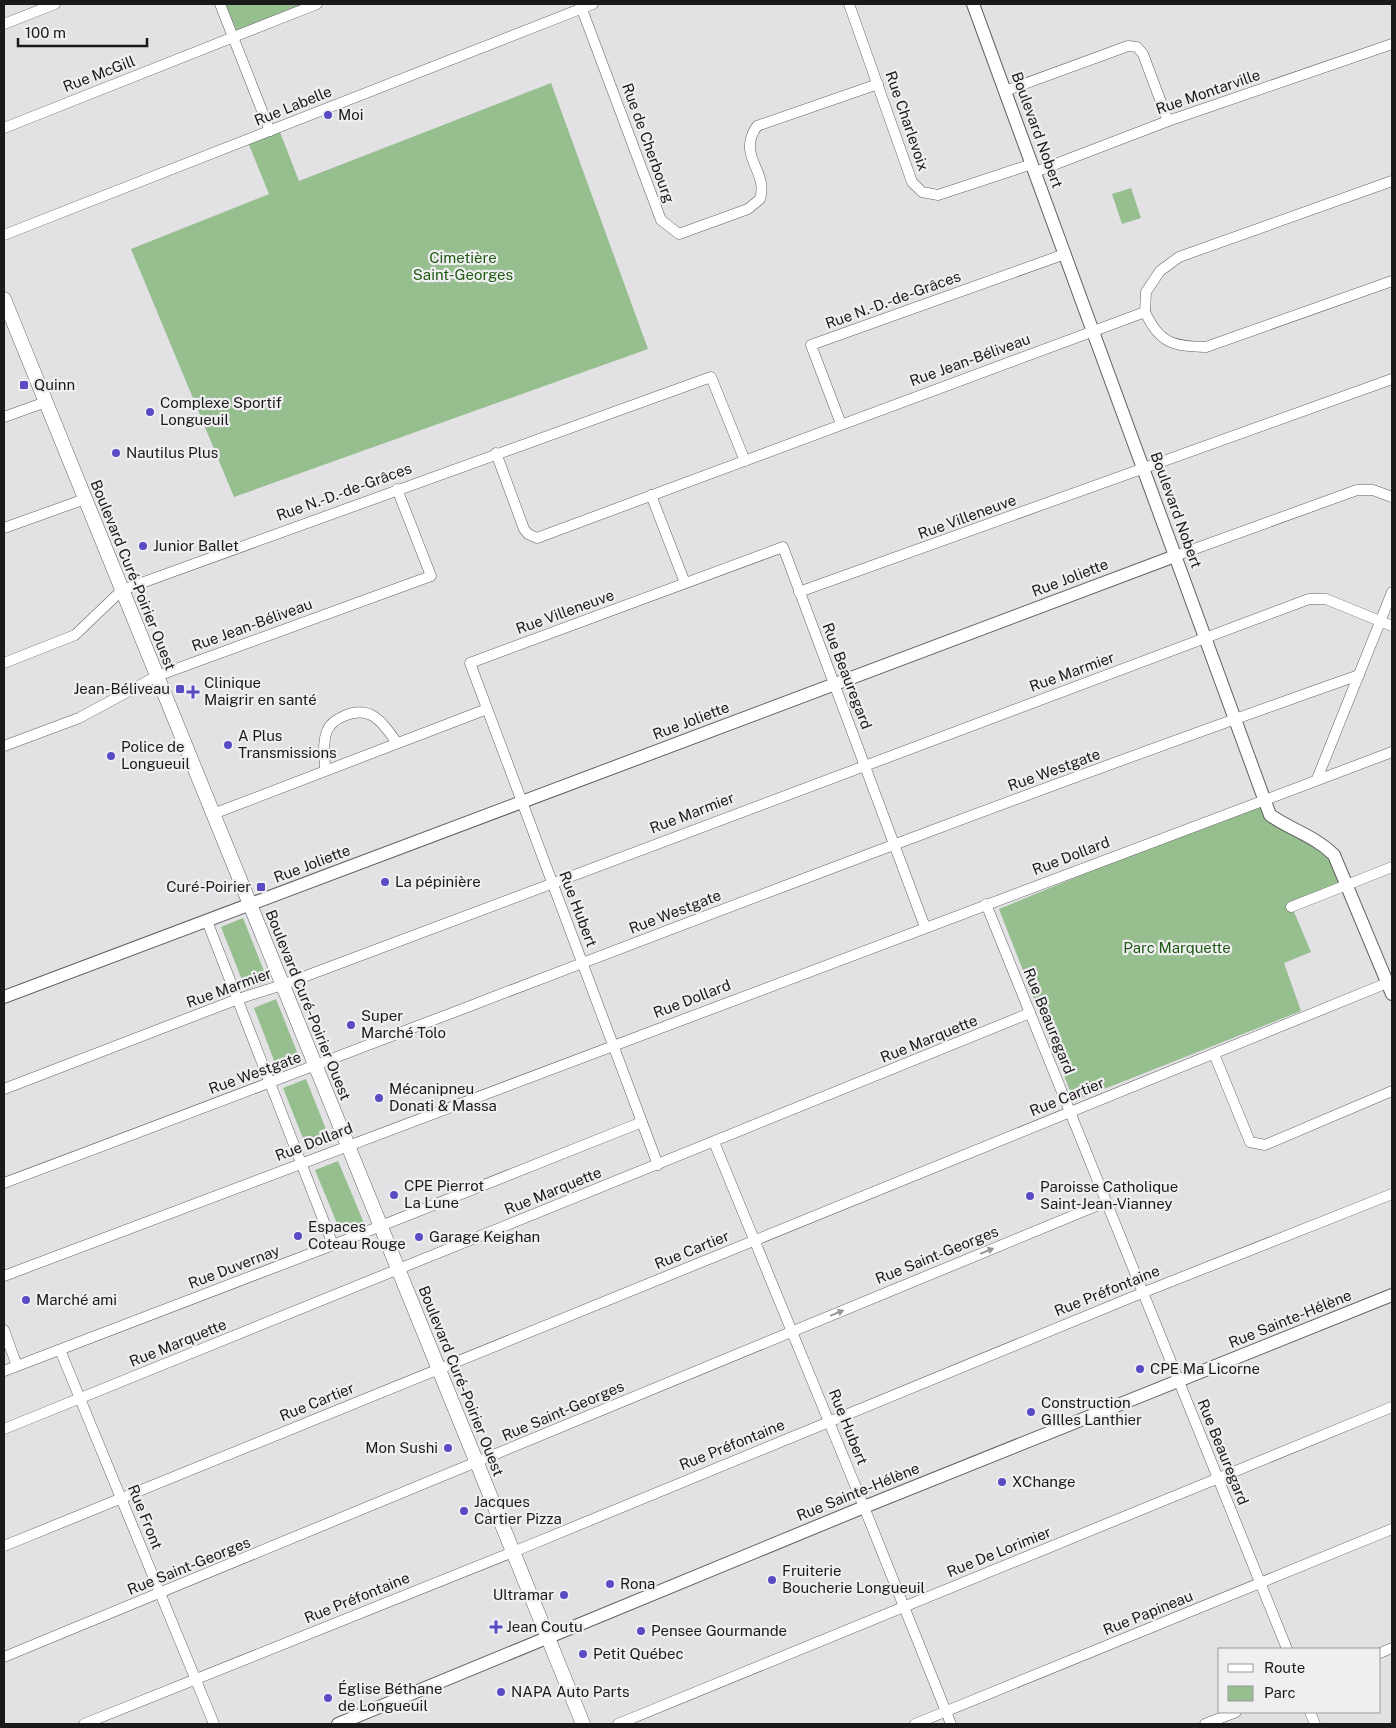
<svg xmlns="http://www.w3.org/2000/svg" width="1396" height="1728" viewBox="0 0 1396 1728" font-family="'Public Sans',sans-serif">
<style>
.green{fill:#96be8f}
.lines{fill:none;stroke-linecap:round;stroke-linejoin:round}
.minor-casing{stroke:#626164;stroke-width:11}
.tertiary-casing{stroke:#626164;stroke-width:14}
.secondary-casing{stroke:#626164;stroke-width:15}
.minor{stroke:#fff;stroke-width:10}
.tertiary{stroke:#fff;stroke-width:12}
.secondary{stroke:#fff;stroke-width:14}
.oneway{fill:#989898}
.poi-dot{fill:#584bc3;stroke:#efeff2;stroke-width:2}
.labels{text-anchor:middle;stroke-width:4.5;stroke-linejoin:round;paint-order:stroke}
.street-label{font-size:15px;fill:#1a1a1b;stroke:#efeff2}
.poi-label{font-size:15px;fill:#1a1a1b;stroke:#efeff2;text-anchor:start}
.park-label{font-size:15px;fill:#1f5a12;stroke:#efeff2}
</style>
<rect width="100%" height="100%" fill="#e2e2e5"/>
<!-- green -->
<g class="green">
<path d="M220 4H317L233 38Z"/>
<path d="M551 83 648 349 234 497 131 249 269 194 247 140 278 127 299 181Z"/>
<path d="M1131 188 1141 218 1122 224 1112 194Z"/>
<path d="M1265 799 1272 819C1305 837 1333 849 1348 885L1292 907 1311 952 1284 963 1301 1011 1074 1101 999 909Z"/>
<path d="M243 918 268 981 246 990 221 927Z"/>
<path d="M276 999 301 1062 278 1071 254 1008Z"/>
<path d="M306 1079 331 1142 308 1151 283 1088Z"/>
<path d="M338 1161 364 1223 341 1233 315 1170Z"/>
</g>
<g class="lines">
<defs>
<g id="minor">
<path d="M220 4 270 131"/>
<path d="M580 4 661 220 679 234 748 209 760 199C769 171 736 156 757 126L878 84"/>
<path d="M849 4 912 182 922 192 938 195 1032 164"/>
<path d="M4 24 55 4"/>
<path d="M1005 91 1128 46 1137 47 1143 54 1168 121"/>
<path d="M4 128 317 4"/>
<path d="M1035 172 1168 121 1392 44"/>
<path d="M4 235 593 4"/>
<path d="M1145 312C1160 344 1173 346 1206 347L1392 281"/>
<path d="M4 417 46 402"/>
<path d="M841 424 811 345 1065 254"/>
<path d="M496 453 524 529 528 534 537 538 1145 312 1146 292 1160 271 1179 257 1392 181"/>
<path d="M651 495 685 583"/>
<path d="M4 528 85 499"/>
<path d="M1175 556 1357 490H1373L1392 497"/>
<path d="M799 592 1392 379"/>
<path d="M4 663 75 635 122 590 711 377 745 461"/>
<path d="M4 746 79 718 157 676 431 576 397 489"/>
<path d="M325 770C325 758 322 743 327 731 330 723 337 719 344 716 371 704 383 723 397 743"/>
<path d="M1317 779 1392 592"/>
<path d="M213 814 487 709"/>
<path d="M986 904 1287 1649"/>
<path d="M1291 907 1392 867"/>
<path d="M207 921 333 1245"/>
<path d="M1214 1054 1250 1142 1265 1145 1392 1091"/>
<path d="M4 1089 238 999 282 985 1309 599H1326L1392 626"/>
<path d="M714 1142 864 1507 951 1724"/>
<path d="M658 1165 470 663 783 547 925 927"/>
<path d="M4 1183C456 1014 904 835 1359 675"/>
<path d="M4 1276 1392 752"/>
<path d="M4 1330 17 1366"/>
<path d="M60 1350 214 1724"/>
<path d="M4 1371 333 1245 642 1122"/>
<path d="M4 1429 1030 1013"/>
<path d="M4 1546 1392 981"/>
<path d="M1380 1653 1392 1648"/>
<path d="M4 1657 1106 1202"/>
<path d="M1310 1712 1315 1724"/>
<path d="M84 1724 513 1552 1142 1293 1392 1194"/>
<path d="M618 1724 1392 1407"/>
<path d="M915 1724 1392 1529"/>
<path d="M1205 1724 1236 1712"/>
</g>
<g id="tertiary">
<path d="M973 4 1270 815C1291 830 1315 836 1334 855L1392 994"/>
<path d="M4 997 1175 556"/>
<path d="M338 1724 864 1507 1392 1295"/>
</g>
<path id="secondary" d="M4 299 583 1724"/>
</defs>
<!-- minor casing -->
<use href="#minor" class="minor-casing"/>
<!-- tertiary casing -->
<use href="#tertiary" class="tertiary-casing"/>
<!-- secondary casing -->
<use href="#secondary" class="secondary-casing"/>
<!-- minor -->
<use href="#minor" class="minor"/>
<!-- tertiary -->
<use href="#tertiary" class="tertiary"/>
<!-- secondary -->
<use href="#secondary" class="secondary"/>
</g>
<!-- one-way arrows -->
<defs><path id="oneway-solid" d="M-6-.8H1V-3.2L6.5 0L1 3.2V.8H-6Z" transform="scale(1.25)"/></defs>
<g class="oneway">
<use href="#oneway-solid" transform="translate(987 1251) rotate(-22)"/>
<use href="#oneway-solid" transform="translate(837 1313) rotate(-22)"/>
</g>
<!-- markers -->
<g class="poi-dot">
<circle cx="328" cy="115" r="5"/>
<rect x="19" y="380" width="10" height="10" rx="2.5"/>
<circle cx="150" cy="412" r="5"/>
<circle cx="116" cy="453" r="5"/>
<circle cx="143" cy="546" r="5"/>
<rect x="175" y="684" width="10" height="10" rx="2.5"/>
<path d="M190.5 684.5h5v5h5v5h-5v5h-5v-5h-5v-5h5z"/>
<circle cx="228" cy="745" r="5"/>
<circle cx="111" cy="756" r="5"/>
<circle cx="385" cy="882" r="5"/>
<rect x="256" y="882" width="10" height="10" rx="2.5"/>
<circle cx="351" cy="1025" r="5"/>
<circle cx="379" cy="1098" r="5"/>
<circle cx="394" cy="1195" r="5"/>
<circle cx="1030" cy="1196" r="5"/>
<circle cx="298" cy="1236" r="5"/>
<circle cx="419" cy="1237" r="5"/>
<circle cx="26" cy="1300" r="5"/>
<circle cx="1140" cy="1369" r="5"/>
<circle cx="1031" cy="1412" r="5"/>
<circle cx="448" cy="1448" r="5"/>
<circle cx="1002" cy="1482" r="5"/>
<circle cx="464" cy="1511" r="5"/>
<circle cx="772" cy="1580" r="5"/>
<circle cx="610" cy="1584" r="5"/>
<circle cx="564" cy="1595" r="5"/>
<path d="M493.5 1619.5h5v5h5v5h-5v5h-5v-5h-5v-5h5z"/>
<circle cx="641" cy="1631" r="5"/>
<circle cx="583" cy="1654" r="5"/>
<circle cx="501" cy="1692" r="5"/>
<circle cx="328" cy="1698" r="5"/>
</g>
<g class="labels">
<!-- street labels -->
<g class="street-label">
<text transform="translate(99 74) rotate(-21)" y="5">Rue McGill</text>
<text transform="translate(1208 92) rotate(-19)" y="5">Rue Montarville</text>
<text transform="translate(293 106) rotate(-22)" y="5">Rue Labelle</text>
<text transform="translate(907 121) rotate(71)" y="5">Rue Charlevoix</text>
<text transform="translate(1037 130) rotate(70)" y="5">Boulevard Nobert</text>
<text transform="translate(648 143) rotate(70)" y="5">Rue de Cherbourg</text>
<text transform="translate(893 300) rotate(-20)" y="5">Rue N.-D.-de-Grâces</text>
<text transform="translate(970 360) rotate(-20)" y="5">Rue Jean-Béliveau</text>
<text transform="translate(344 492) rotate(-20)" y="5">Rue N.-D.-de-Grâces</text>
<text transform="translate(1176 510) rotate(70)" y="5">Boulevard Nobert</text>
<text transform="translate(967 517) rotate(-20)" y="5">Rue Villeneuve</text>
<text transform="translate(133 575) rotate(68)" y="5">Boulevard Curé-Poirier Ouest</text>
<text transform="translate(1070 578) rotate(-21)" y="5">Rue Joliette</text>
<text transform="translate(565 612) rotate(-20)" y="5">Rue Villeneuve</text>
<text transform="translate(252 625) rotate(-20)" y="5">Rue Jean-Béliveau</text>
<text transform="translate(1072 672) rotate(-20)" y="5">Rue Marmier</text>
<text transform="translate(847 676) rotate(69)" y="5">Rue Beauregard</text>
<text transform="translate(691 721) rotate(-21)" y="5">Rue Joliette</text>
<text transform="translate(1054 770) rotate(-20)" y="5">Rue Westgate</text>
<text transform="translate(692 813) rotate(-21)" y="5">Rue Marmier</text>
<text transform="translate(1071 856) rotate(-21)" y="5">Rue Dollard</text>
<text transform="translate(312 864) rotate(-21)" y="5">Rue Joliette</text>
<text transform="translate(578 909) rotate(69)" y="5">Rue Hubert</text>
<text transform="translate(675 912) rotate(-21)" y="5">Rue Westgate</text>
<text transform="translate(229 988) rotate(-20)" y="5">Rue Marmier</text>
<text transform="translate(692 999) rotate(-21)" y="5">Rue Dollard</text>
<text transform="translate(308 1005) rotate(68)" y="5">Boulevard Curé-Poirier Ouest</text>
<text transform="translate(1049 1021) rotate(68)" y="5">Rue Beauregard</text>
<text transform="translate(929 1039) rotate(-22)" y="5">Rue Marquette</text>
<text transform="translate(255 1073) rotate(-20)" y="5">Rue Westgate</text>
<text transform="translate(1067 1097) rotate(-22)" y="5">Rue Cartier</text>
<text transform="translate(314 1142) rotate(-21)" y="5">Rue Dollard</text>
<text transform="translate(553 1191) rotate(-22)" y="5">Rue Marquette</text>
<text transform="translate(692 1250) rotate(-22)" y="5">Rue Cartier</text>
<text transform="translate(937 1255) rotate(-22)" y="5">Rue Saint-Georges</text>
<text transform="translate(234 1267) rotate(-21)" y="5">Rue Duvernay</text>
<text transform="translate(1107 1291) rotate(-22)" y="5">Rue Préfontaine</text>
<text transform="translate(1290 1319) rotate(-22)" y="5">Rue Sainte-Hélène</text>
<text transform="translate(178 1343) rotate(-22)" y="5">Rue Marquette</text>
<text transform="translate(461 1381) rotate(68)" y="5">Boulevard Curé-Poirier Ouest</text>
<text transform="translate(317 1402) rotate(-22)" y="5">Rue Cartier</text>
<text transform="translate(563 1411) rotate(-23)" y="5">Rue Saint-Georges</text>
<text transform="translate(848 1427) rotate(68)" y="5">Rue Hubert</text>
<text transform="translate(732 1445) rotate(-22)" y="5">Rue Préfontaine</text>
<text transform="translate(1223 1452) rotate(68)" y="5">Rue Beauregard</text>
<text transform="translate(858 1492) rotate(-22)" y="5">Rue Sainte-Hélène</text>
<text transform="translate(145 1517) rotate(68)" y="5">Rue Front</text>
<text transform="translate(999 1552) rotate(-22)" y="5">Rue De Lorimier</text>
<text transform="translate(189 1566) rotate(-22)" y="5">Rue Saint-Georges</text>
<text transform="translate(357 1598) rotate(-22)" y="5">Rue Préfontaine</text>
<text transform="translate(1148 1613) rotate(-22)" y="5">Rue Papineau</text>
</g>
<!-- poi labels -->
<g class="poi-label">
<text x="338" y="120">Moi</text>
<text x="34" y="390">Quinn</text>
<text x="160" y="408">Complexe Sportif<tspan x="160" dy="17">Longueuil</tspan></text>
<text x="126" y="458">Nautilus Plus</text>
<text x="153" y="551">Junior Ballet</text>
<text x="204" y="688">Clinique<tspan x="204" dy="17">Maigrir en santé</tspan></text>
<text x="170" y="694" text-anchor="end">Jean-Béliveau</text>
<text x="238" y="741">A Plus<tspan x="238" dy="17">Transmissions</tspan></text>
<text x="121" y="752">Police de<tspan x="121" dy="17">Longueuil</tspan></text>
<text x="395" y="887">La pépinière</text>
<text x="251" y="892" text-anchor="end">Curé-Poirier</text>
<text x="361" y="1021">Super<tspan x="361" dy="17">Marché Tolo</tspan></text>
<text x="389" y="1094">Mécanipneu<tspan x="389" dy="17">Donati &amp; Massa</tspan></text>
<text x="404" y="1191">CPE Pierrot<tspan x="404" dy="17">La Lune</tspan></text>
<text x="1040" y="1192">Paroisse Catholique<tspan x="1040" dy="17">Saint-Jean-Vianney</tspan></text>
<text x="308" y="1232">Espaces<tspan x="308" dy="17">Coteau Rouge</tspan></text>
<text x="429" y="1242">Garage Keighan</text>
<text x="36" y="1305">Marché ami</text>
<text x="1150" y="1374">CPE Ma Licorne</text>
<text x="1041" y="1408">Construction<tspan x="1041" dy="17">GIlles Lanthier</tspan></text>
<text x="438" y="1453" text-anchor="end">Mon Sushi</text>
<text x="1012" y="1487">XChange</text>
<text x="474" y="1507">Jacques<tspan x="474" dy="17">Cartier Pizza</tspan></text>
<text x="782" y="1576">Fruiterie<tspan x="782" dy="17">Boucherie Longueuil</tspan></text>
<text x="620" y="1589">Rona</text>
<text x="554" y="1600" text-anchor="end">Ultramar</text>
<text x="506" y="1632">Jean Coutu</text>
<text x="651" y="1636">Pensee Gourmande</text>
<text x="593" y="1659">Petit Québec</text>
<text x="338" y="1694">Église Béthane<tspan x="338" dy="17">de Longueuil</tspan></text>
<text x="511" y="1697">NAPA Auto Parts</text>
</g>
<!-- park labels -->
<g class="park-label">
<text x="463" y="263">Cimetière<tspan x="463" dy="17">Saint-Georges</tspan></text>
<text x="1177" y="953">Parc Marquette</text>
</g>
</g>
<!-- border -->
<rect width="1396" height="1728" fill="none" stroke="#1a1a1b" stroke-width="10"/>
<!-- legend -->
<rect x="1218" y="1648" width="162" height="65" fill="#efeff2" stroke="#9a9a9c"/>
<rect x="1228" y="1664" width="25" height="8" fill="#ffffff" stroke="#9a9a9c"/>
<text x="1264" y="1673" font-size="15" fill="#1a1a1b">Route</text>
<rect x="1228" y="1686" width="25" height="15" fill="#96be8f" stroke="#9a9a9c"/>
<text x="1264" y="1698" font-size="15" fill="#1a1a1b">Parc</text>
<!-- scale -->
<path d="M18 38v8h129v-8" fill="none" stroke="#1a1a1b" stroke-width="2.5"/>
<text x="25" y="38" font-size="15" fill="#1a1a1b" stroke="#efeff2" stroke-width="4" paint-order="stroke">100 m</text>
</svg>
